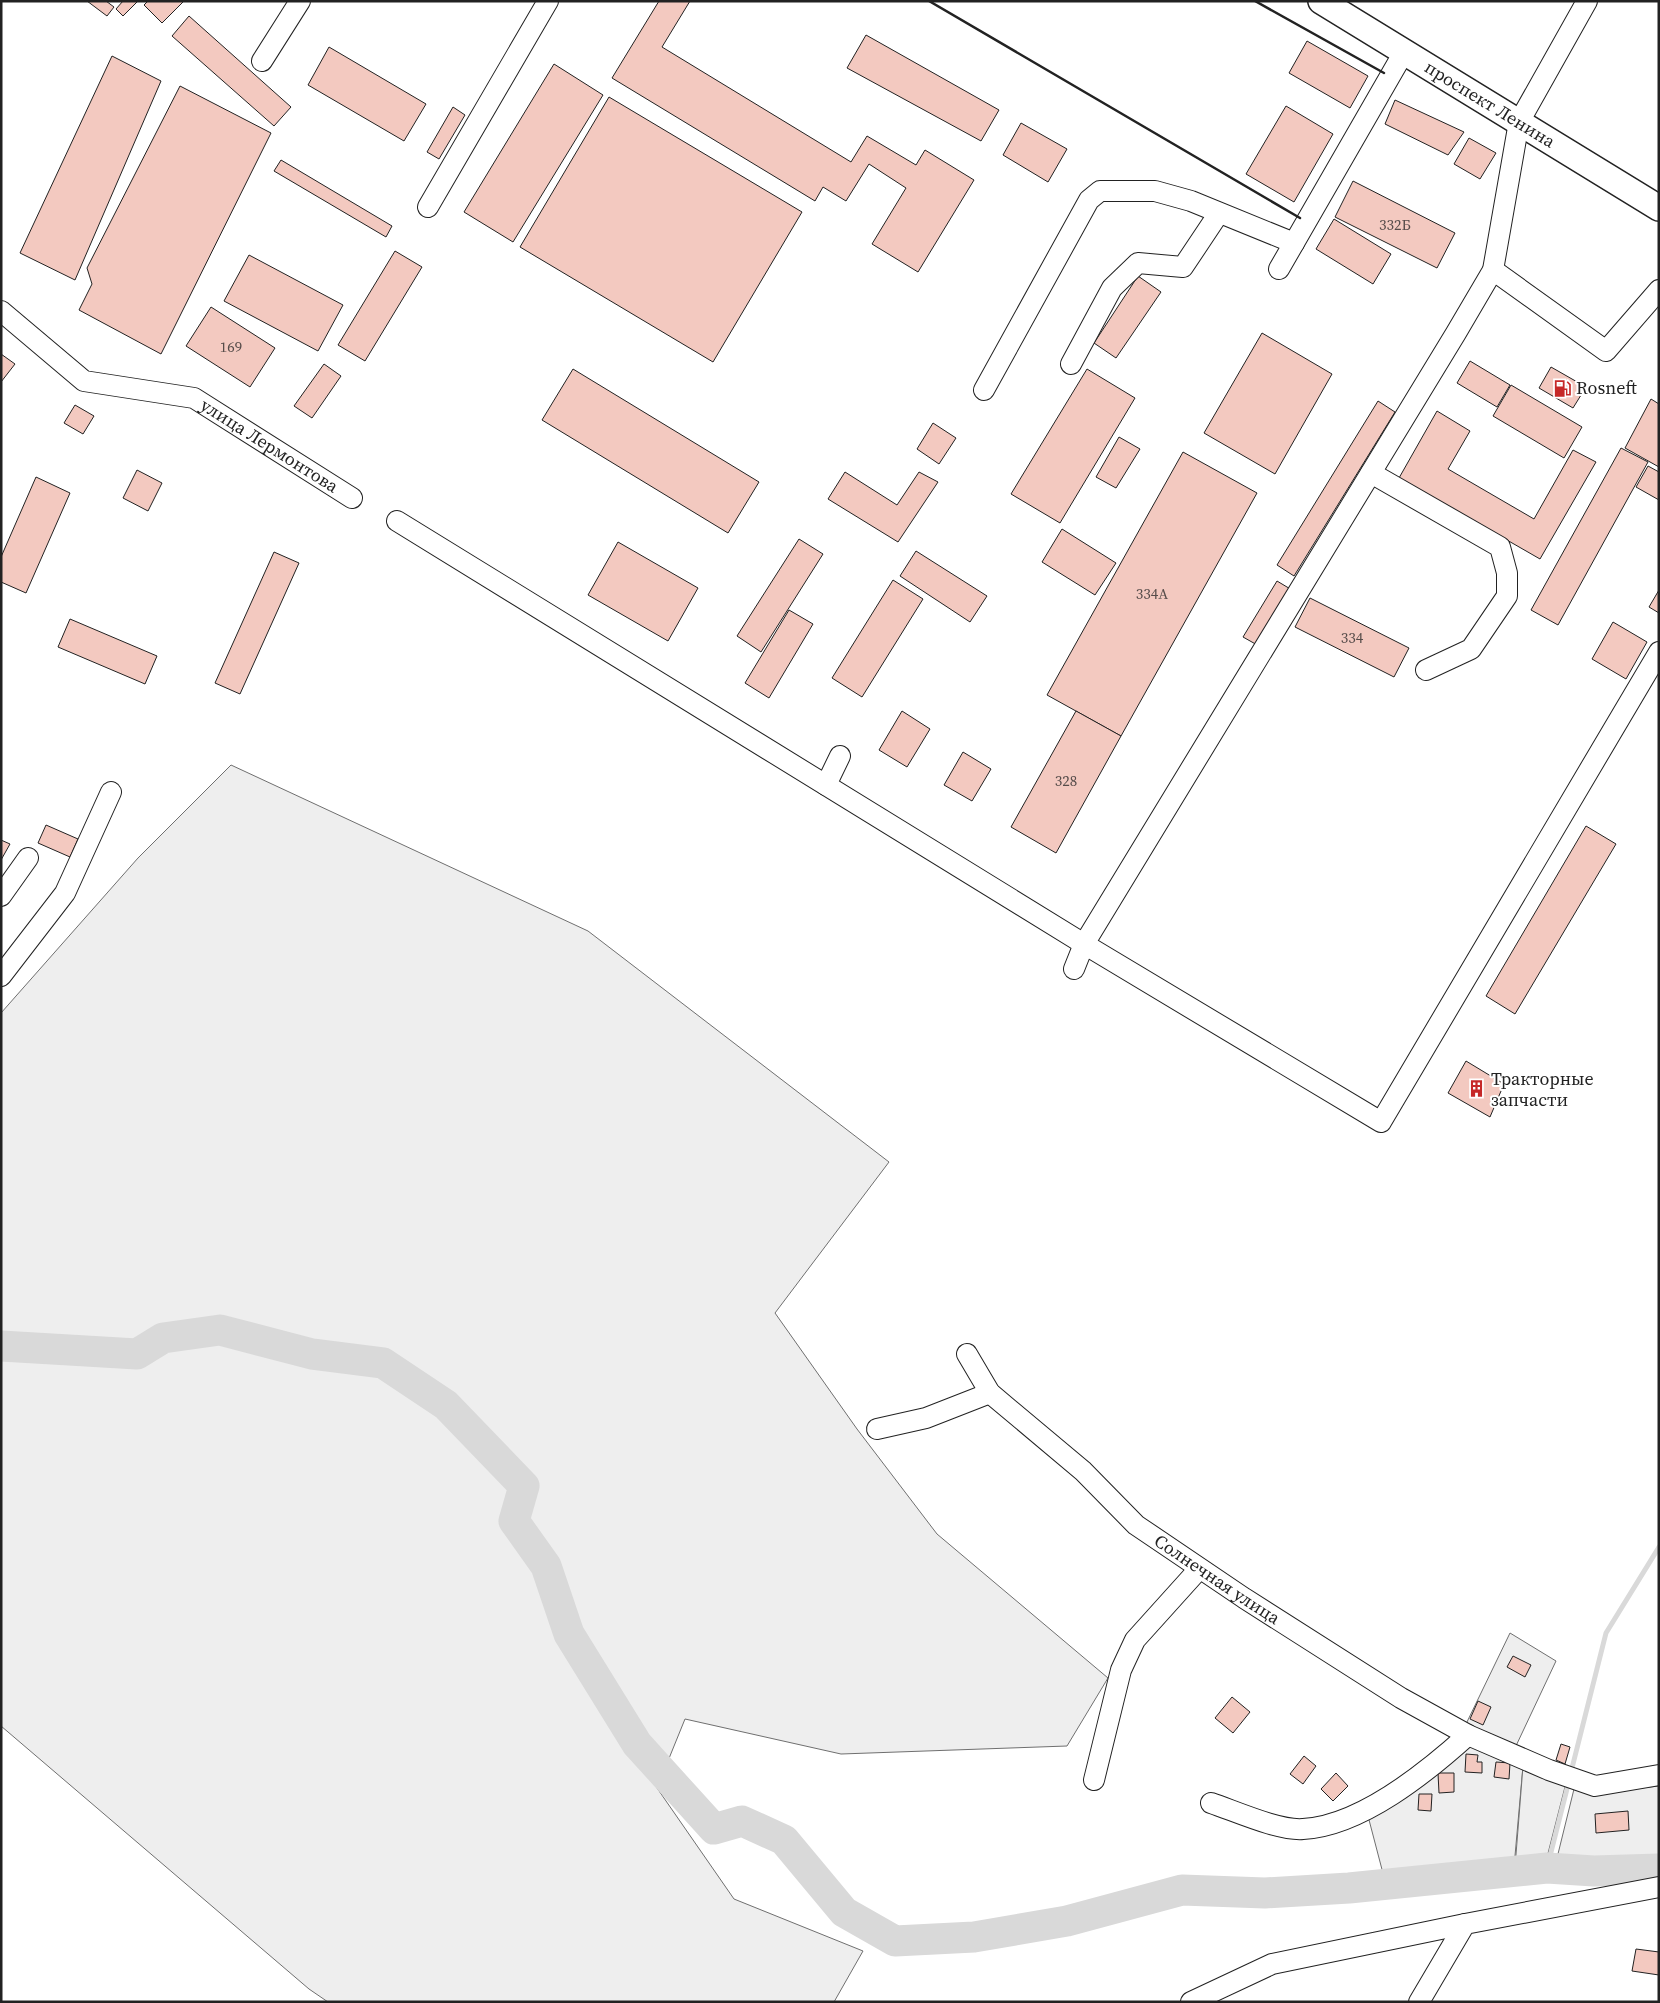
<svg xmlns="http://www.w3.org/2000/svg" width="1660" height="2003" viewBox="0 0 1660 2003" font-family="'Source Serif 4',serif">
<style>
.green{fill:#eee;stroke:#6f6f6f}
.lines{fill:none;stroke-linecap:round;stroke-linejoin:round}
.stream{stroke:#d9d9d9;stroke-width:5}
.river{stroke:#d9d9d9;stroke-width:31}
.building{fill:#f3c9c0;stroke:#222}
.minor-casing{stroke:#222;stroke-width:22}
.major-casing{stroke:#222;stroke-width:28}
.minor{stroke:#fff;stroke-width:20}
.major{stroke:#fff;stroke-width:25}
.wall{stroke:#222;stroke-width:2.5}
.labels{text-anchor:middle;stroke-width:4;stroke-linejoin:round;paint-order:stroke}
.number-label{font-size:15px;fill:#564c4a}
.street-label{font-size:18px;fill:#222;stroke:#fff}
.poi-label{font-size:18px;fill:#222;stroke:#fff;text-anchor:start}
</style>
<rect width="100%" height="100%" fill="#fff"/>
<!-- green -->
<g class="green">
<path d="M231 765 588 931 889 1162 775 1313 857 1429 937 1534 1108 1678 1067 1746 841 1754 685 1719 657 1788 734 1899 863 1951 834 2002H328L309 1989 1 1726V1013L138 858Z"/>
<path d="M1510 1633 1556 1661 1515 1748 1466 1724Z"/>
<path d="M1470 1743 1523 1766 1514 1867 1385 1881 1368 1816Z"/>
<path d="M1523 1766 1566 1783 1545 1865 1515 1867Z"/>
<path d="M1659 1786V1862H1556L1574 1789 1593 1793Z"/>
</g>
<g class="lines">
<!-- stream -->
<g class="stream">
<path d="M1571 1772 1606 1633 1659 1547"/>
<path d="M1547 1868 1569 1781"/>
</g>
<!-- river -->
<path class="river" d="M1 1346 137 1354 163 1338 220 1330 312 1354 383 1363 446 1405 524 1486 514 1521 546 1566 569 1634 637 1744 714 1829 742 1821 784 1840 844 1912 895 1941 974 1937 1067 1921 1182 1890 1265 1893 1349 1888 1547 1868 1594 1871 1659 1869"/>
</g>
<!-- building -->
<g class="building">
<path d="M87 1H106L114 7 107 16Z"/>
<path d="M123 1H138L123 16 116 9Z"/>
<path d="M148 1H184L162 23 144 5Z"/>
<path d="M659 1H690L662 47 851 162 867 136 916 165 925 150 974 180 918 272 872 244 906 188 869 164 846 201 823 187 815 201 612 78Z"/>
<path d="M189 16 291 107 274 126 172 36Z"/>
<path d="M866 35 999 110 981 141 847 68Z"/>
<path d="M1307 41 1368 76 1350 108 1289 73Z"/>
<path d="M329 47 426 104 404 141 308 85Z"/>
<path d="M112 56 161 81 75 280 20 253Z"/>
<path d="M554 64 603 95 513 242 464 212Z"/>
<path d="M180 86 271 133 161 354 79 310 92 284 87 268Z"/>
<path d="M609 97 802 212 713 362 520 247Z"/>
<path d="M1395 100 1464 132 1448 155 1385 124Z"/>
<path d="M1286 106 1333 134 1294 202 1246 174Z"/>
<path d="M453 107 465 115 439 159 427 152Z"/>
<path d="M1021 123 1067 149 1048 182 1003 155Z"/>
<path d="M1469 138 1496 153 1480 179 1454 164Z"/>
<path d="M281 160 392 226 386 237 274 171Z"/>
<path d="M1353 181 1455 233 1437 268 1335 217Z"/>
<path d="M1334 219 1391 254 1373 284 1316 249Z"/>
<path d="M395 251 422 267 365 361 338 345Z"/>
<path d="M249 255 343 305 318 351 224 301Z"/>
<path d="M1138 276 1161 292 1116 358 1094 343Z"/>
<path d="M211 307 275 348 250 387 186 346Z"/>
<path d="M1262 333 1332 374 1275 474 1204 433Z"/>
<path d="M1 354 15 364 1 382Z"/>
<path d="M1470 361 1510 385 1497 407 1457 383Z"/>
<path d="M324 364 341 376 312 418 294 406Z"/>
<path d="M1551 367 1586 387 1573 408 1539 388Z"/>
<path d="M573 369 759 482 728 533 542 420Z"/>
<path d="M1087 369 1135 398 1060 523 1011 494Z"/>
<path d="M1511 385 1582 427 1564 458 1493 416Z"/>
<path d="M1651 399 1659 404V467L1625 448Z"/>
<path d="M1378 401 1395 412 1294 576 1277 565Z"/>
<path d="M75 405 94 416 83 434 64 423Z"/>
<path d="M1437 411 1470 431 1448 469 1534 519 1573 450 1596 462 1540 559 1399 478Z"/>
<path d="M933 423 956 438 939 464 917 449Z"/>
<path d="M1119 437 1140 449 1116 488 1096 477Z"/>
<path d="M1621 448 1648 462 1558 625 1531 610Z"/>
<path d="M1183 452 1257 493 1121 736 1047 695Z"/>
<path d="M1648 466 1659 472V500L1636 487Z"/>
<path d="M137 470 162 483 148 511 123 498Z"/>
<path d="M845 472 897 505 919 472 938 482 898 542 828 499Z"/>
<path d="M36 477 70 493 26 593 1 582V557Z"/>
<path d="M1062 529 1116 563 1095 595 1042 562Z"/>
<path d="M799 539 823 554 761 652 737 636Z"/>
<path d="M618 542 698 588 668 641 588 595Z"/>
<path d="M916 551 987 596 970 622 900 576Z"/>
<path d="M274 552 299 563 240 694 215 683Z"/>
<path d="M893 580 923 599 862 697 832 678Z"/>
<path d="M1277 581 1292 590 1259 646 1243 637Z"/>
<path d="M1659 590V613L1649 607Z"/>
<path d="M1310 598 1409 648 1394 677 1295 627Z"/>
<path d="M789 610 813 624 769 698 745 683Z"/>
<path d="M70 619 157 656 145 684 58 647Z"/>
<path d="M1613 622 1647 642 1626 679 1592 659Z"/>
<path d="M902 711 930 729 907 767 879 750Z"/>
<path d="M1076 711 1121 736 1056 853 1011 827Z"/>
<path d="M963 752 991 769 972 801 944 785Z"/>
<path d="M46 825 78 839 70 857 38 843Z"/>
<path d="M1586 826 1616 844 1515 1014 1486 996Z"/>
<path d="M1 840 10 844 1 860Z"/>
<path d="M1466 1061 1504 1084 1490 1117 1448 1093Z"/>
<path d="M1513 1656 1531 1665 1525 1677 1507 1667Z"/>
<path d="M1232 1697 1250 1712 1233 1733 1215 1718Z"/>
<path d="M1478 1701 1491 1707 1483 1725 1470 1719Z"/>
<path d="M1561 1744 1570 1747 1565 1764 1556 1760Z"/>
<path d="M1466 1754 1478 1755 1477 1762H1482V1773L1465 1772Z"/>
<path d="M1304 1756 1316 1766 1303 1784 1290 1774Z"/>
<path d="M1496 1762 1510 1763 1509 1779 1494 1777Z"/>
<path d="M1336 1773 1348 1786 1333 1801 1321 1789Z"/>
<path d="M1438 1773H1454V1792L1439 1793Z"/>
<path d="M1419 1794H1432L1431 1811 1418 1810Z"/>
<path d="M1628 1811 1629 1830 1596 1833 1595 1814Z"/>
<path d="M1636 1949 1659 1952V1975L1632 1971Z"/>
</g>
<g class="lines">
<defs>
<g id="minor">
<path d="M262 61 300 1"/>
<path d="M428 207 548 1"/>
<path d="M1279 269 1294 243"/>
<path d="M1493 270 1606 351 1659 290"/>
<path id="s1" d="M1 311 84 381 194 398 352 498"/>
<path d="M1071 364 1112 288 1138 263 1183 267 1219 213"/>
<path d="M984 390 1089 200 1100 191H1155L1191 201 1294 243 1404 52"/>
<path d="M1371 473 1500 547 1507 573V596L1471 649 1426 670"/>
<path d="M397 521 1084 944 1381 1122 1659 652"/>
<path d="M826 785 840 756"/>
<path d="M1 896 28 858"/>
<path d="M1074 969 1084 944 1456 333 1493 270 1519 122 1587 1"/>
<path d="M1 976 65 893 111 792"/>
<path id="s2" d="M967 1354 990 1393 1083 1471 1136 1525 1244 1598 1401 1698 1468 1735 1549 1770 1595 1786 1659 1775"/>
<path d="M877 1429 926 1418 990 1393"/>
<path d="M1094 1780 1121 1670 1135 1640 1199 1569"/>
<path d="M1211 1803C1235 1811 1279 1831 1303 1829 1361 1826 1427 1772 1468 1735"/>
<path d="M1191 2002 1272 1964 1465 1924"/>
<path d="M1419 2002 1465 1924 1659 1887"/>
</g>
<g id="major">
<path id="s3" d="M1321 1 1659 208"/>
</g>
</defs>
<!-- minor casing -->
<use href="#minor" class="minor-casing"/>
<!-- major casing -->
<use href="#major" class="major-casing"/>
<!-- minor -->
<use href="#minor" class="minor"/>
<!-- major -->
<use href="#major" class="major"/>
<!-- wall -->
<g class="wall">
<path d="M929 1 1300 218"/>
<path d="M1255 1 1384 73"/>
</g>
</g>
<!-- icons -->
<defs>
<symbol id="fuel-bare" viewBox="-9 -9 18 18"><path d="M-5.5-6h7V0h2V4h1.3V-2.5L3-4.5l.8-.8L6-3V5H2.5V1h-1V6h-7ZM-4.2-4.7v3.2H.2V-4.7Z" fill="#c62828" stroke="#fff" stroke-width="2.5" paint-order="stroke"/></symbol>
<symbol id="building-bare" viewBox="-9 -9 18 18"><path d="M-4-6H4V6H1V3H-1V6H-4ZM-2.5-4.3h1.7v1.8h-1.7ZM.8-4.3h1.7v1.8H.8ZM-2.5-1h1.7V.8h-1.7ZM.8-1h1.7V.8H.8Z" fill="#c62828" stroke="#fff" stroke-width="2.5" paint-order="stroke"/></symbol>
</defs>
<g fill-rule="evenodd">
<use href="#fuel-bare" x="1550" y="376" width="25" height="25"/>
<use href="#building-bare" x="1464" y="1076" width="25" height="25"/>
</g>
<g class="labels">
<!-- number labels -->
<g class="number-label">
<text x="1395" y="230">332Б</text>
<text x="231" y="352">169</text>
<text x="1152" y="599">334А</text>
<text x="1352" y="643">334</text>
<text x="1066" y="786">328</text>
</g>
<!-- street labels -->
<g class="street-label">
<text dy="6" stroke="none"><textPath href="#s3" startOffset="198">проспект Ленина</textPath></text>
<text dy="6" stroke="none"><textPath href="#s1" startOffset="309">улица Лермонтова</textPath></text>
<text dy="6" stroke="none"><textPath href="#s2" startOffset="340">Солнечная улица</textPath></text>
</g>
<!-- poi labels -->
<g class="poi-label">
<text x="1576" y="394">Rosneft</text>
<text x="1491" y="1085">Тракторные<tspan x="1491" dy="21">запчасти</tspan></text>
</g>
</g>
<!-- border -->
<rect width="1660" height="2003" fill="none" stroke="#222222" stroke-width="5"/>
</svg>
